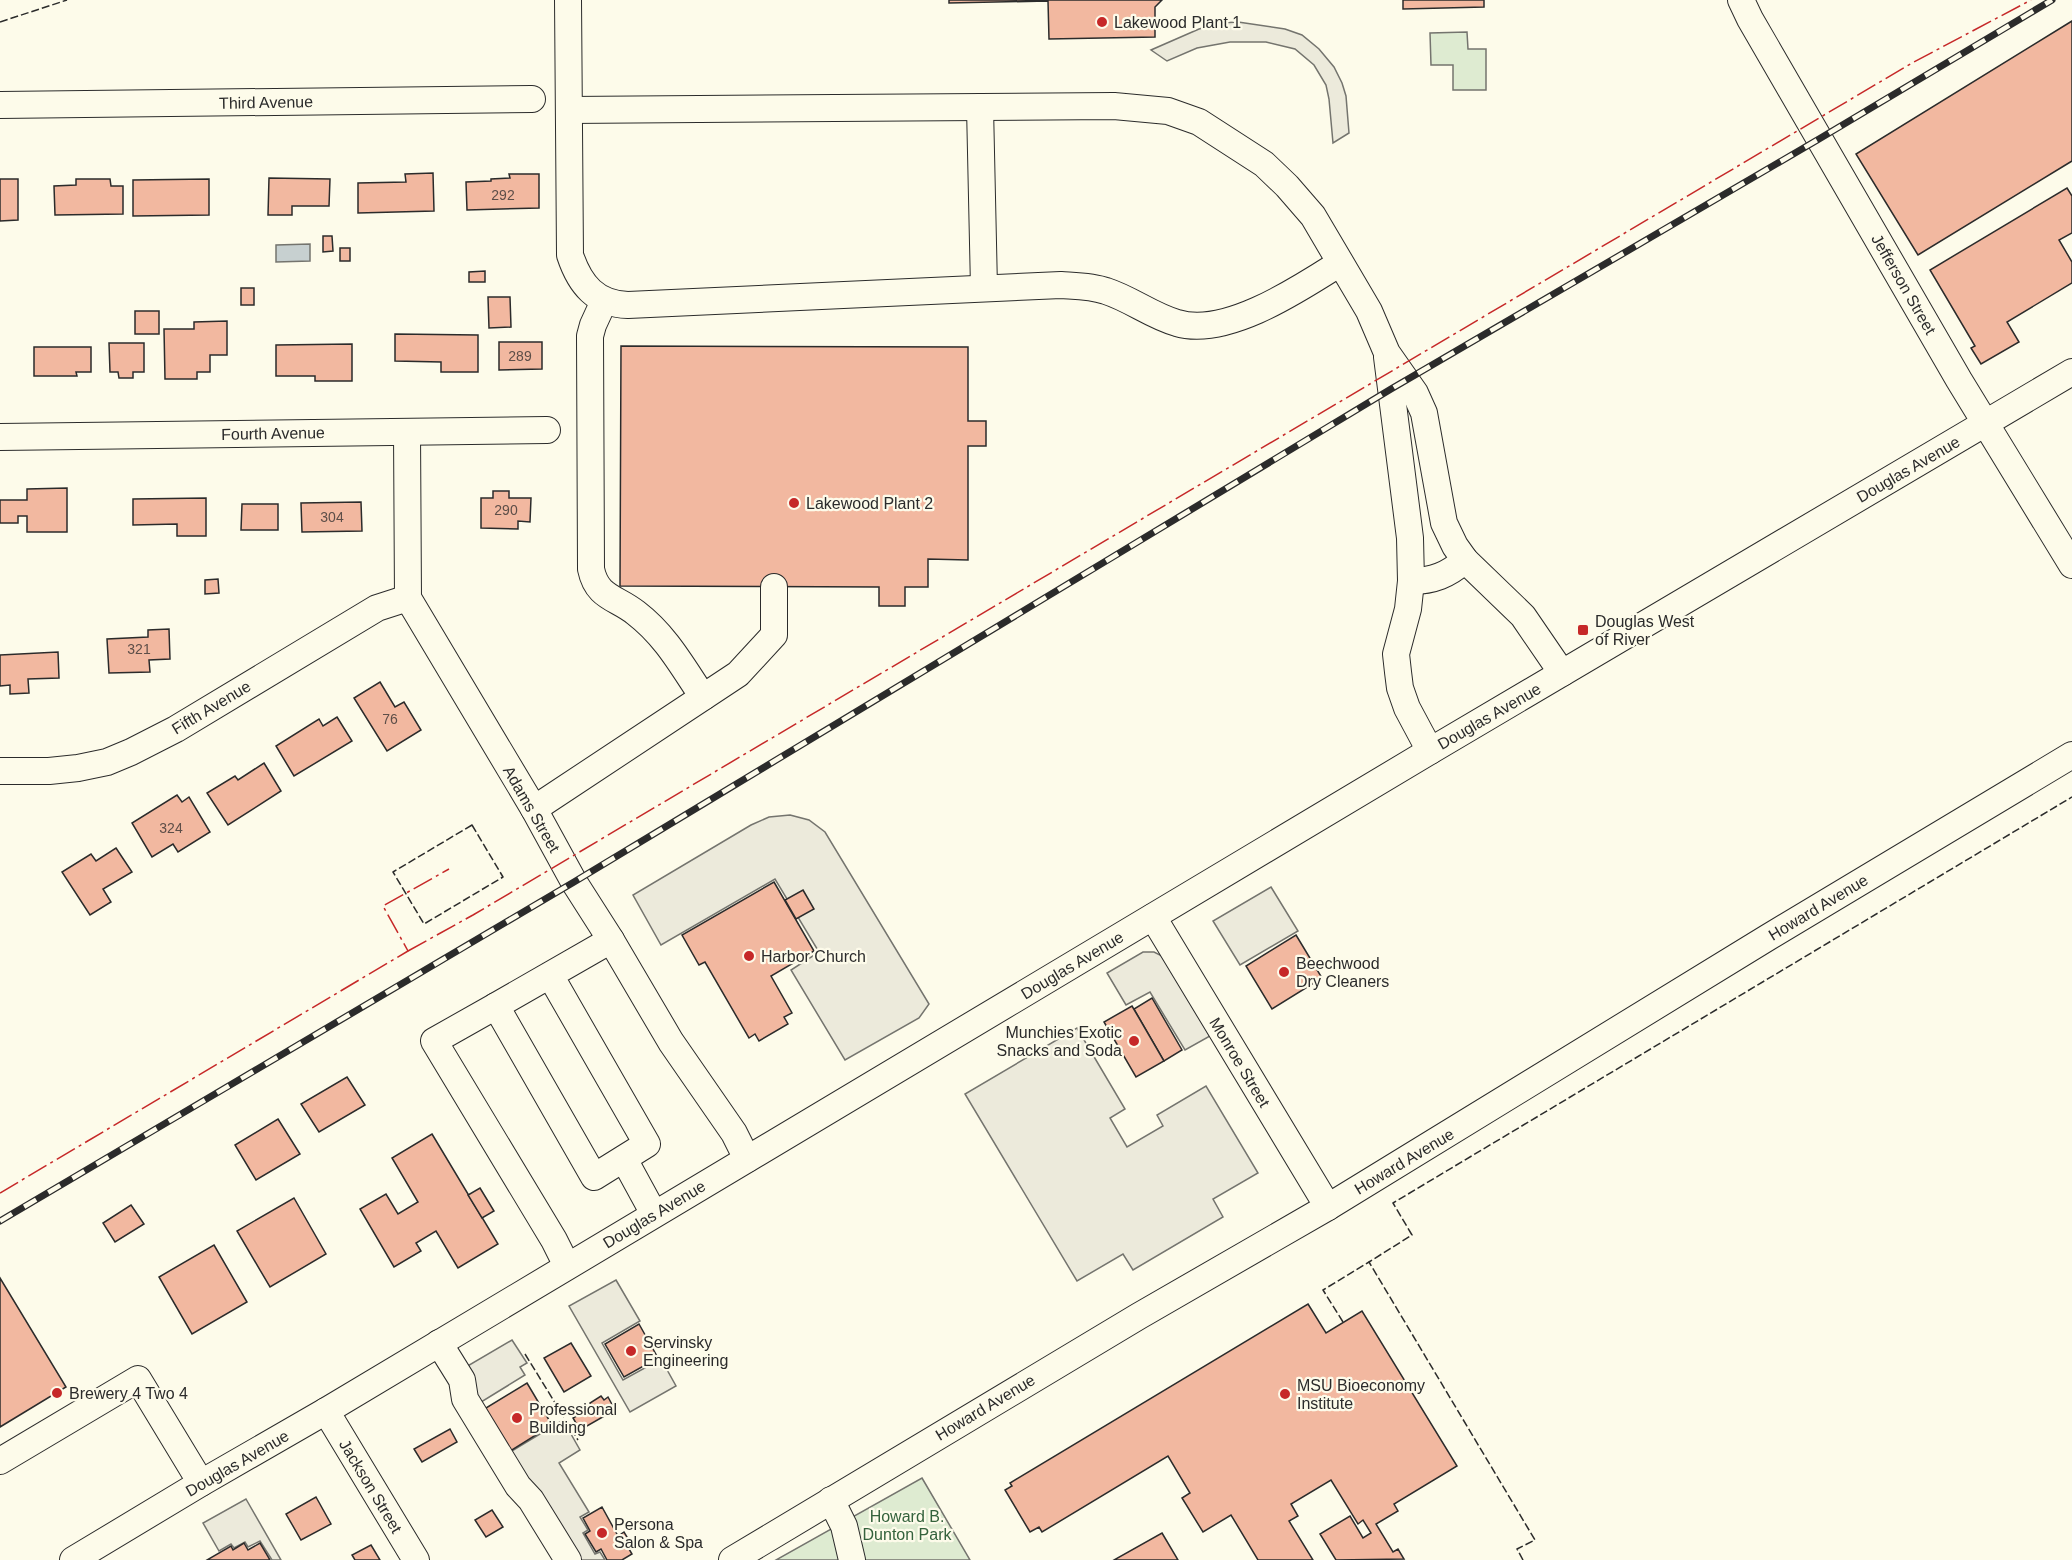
<svg xmlns="http://www.w3.org/2000/svg" width="2072" height="1560" viewBox="0 0 2072 1560" font-family="Arial,sans-serif">
<style>
.green{fill:#deebd1;stroke:#74746e;stroke-width:1.5}
.parking{fill:#eceadb;stroke:#74746e;stroke-width:1.5}
.water{fill:#c7d0d0;stroke:#74746e;stroke-width:1.5}
.building{fill:#f2b8a0;stroke:#2b2b2b;stroke-width:1.5}
.lines{fill:none;stroke-linecap:round;stroke-linejoin:round}
.minor-casing{stroke:#2b2b2b;stroke-width:28}
.minor{stroke:#fdfbea;stroke-width:26}
.rail-casing{stroke:#2b2b2b;stroke-width:7}
.rail{stroke:#fdfbea;stroke-width:4.5;stroke-dasharray:14;stroke-linecap:butt}
.fence{stroke:#2b2b2b;stroke-width:1.5;stroke-dasharray:8 3;stroke-linecap:butt}
.power{stroke:#c62828;stroke-width:1.5;stroke-dasharray:21 4.5 3 4.5;stroke-linecap:butt}
.poi-dot{fill:#c62828;stroke:#fdfbea;stroke-width:2}
.labels{text-anchor:middle;stroke-width:4.5;stroke-linejoin:round;paint-order:stroke}
.number-label{font-size:14px;fill:#5d4e48}
.poi-label{font-size:16px;fill:#2b2b2b;stroke:#fdfbea;text-anchor:start}
.street-label{font-size:16px;fill:#2b2b2b;stroke:#fdfbea}
.park-label{font-size:16px;fill:#34623c;stroke:#fdfbea}
</style>
<rect width="100%" height="100%" fill="#fdfbea"/>
<!-- green -->
<g class="green">
<path d="M1467 32 1468 49H1486V90H1453V65H1431L1430 33Z"/>
<path d="M922 1478 970 1560H776Z"/>
</g>
<!-- parking -->
<g class="parking">
<path d="M1238 22 1285 29 1302 35 1319 49 1334 67 1342 83 1346 96 1349 133 1333 143 1329 99 1326 85 1314 65 1295 49 1266 42H1230L1197 48 1167 61 1151 50 1199 29 1221 23Z"/>
<path d="M790 815 809 820 825 832 929 1004 919 1018 845 1060 791 970 819 952 775 879 661 945 633 895 751 825 769 817Z"/>
<path d="M1271 887 1298 931 1240 965 1213 921Z"/>
<path d="M1143 952H1154L1162 956 1210 1036 1185 1050 1150 992 1126 1005 1107 973Z"/>
<path d="M1077 1028 1125 1109 1110 1118 1127 1147 1163 1126 1157 1115 1206 1086 1258 1173 1213 1199 1223 1217 1133 1270 1123 1254 1077 1281 965 1094Z"/>
<path d="M616 1280 640 1321 602 1343 623 1380 661 1359 676 1386 630 1412 569 1306Z"/>
<path d="M512 1340 527 1363 520 1367 525 1375 478 1404 459 1371Z"/>
<path d="M563 1420 580 1450 559 1463 589 1512 580 1517 588 1530 583 1533 595 1554 600 1552 605 1560H576L507 1454Z"/>
<path d="M246 1499 281 1560H272L260 1541 248 1547 245 1542 234 1548 231 1544 219 1551 203 1523Z"/>
</g>
<!-- water -->
<path class="water" d="M310 244V261L276 262V245Z"/>
<!-- building -->
<g class="building">
<path d="M949 0H1162L1155 7V37L1049 39 1048 1 949 3Z"/>
<path d="M1403 0H1484V7L1403 9Z"/>
<path d="M2072 21V161L1918 255 1856 154Z"/>
<path d="M433 173 434 211 358 213V183L406 182 405 174Z"/>
<path d="M509 174H539V208L467 210 466 182 491 181V179L510 178Z"/>
<path d="M269 178 330 179 329 206H292V215H268Z"/>
<path d="M0 179H18V220L0 221Z"/>
<path d="M76 179H110L111 186H123V214L55 215 54 186 76 185Z"/>
<path d="M209 179V215L133 216V180Z"/>
<path d="M2067 188 2072 196V233L2059 240 2072 262V283L2007 322 2019 342 1981 364 1971 348 1975 346 1930 270Z"/>
<path d="M323 236H332L333 251 323 252Z"/>
<rect x="340" y="248" width="10" height="13"/>
<path d="M485 271V282H469V272Z"/>
<rect x="241" y="288" width="13" height="17"/>
<path d="M488 297H510L511 327 489 328Z"/>
<rect x="135" y="311" width="24" height="23"/>
<path d="M227 321V355H210V372H197V379H165L164 329H194V322Z"/>
<path d="M395 334 478 335V372H441V362L395 361Z"/>
<path d="M499 342H542V369L499 370Z"/>
<path d="M109 343H144V372H133V378H119L118 372H110Z"/>
<path d="M352 344V381H315V376H276V345Z"/>
<path d="M621 346 968 347V421H986V446H968V560L928 559V587H905V606H879V587L620 586Z"/>
<path d="M34 347H91V372H76L77 376H34Z"/>
<path d="M67 488V532H27V516H18V523H0V500H27V489Z"/>
<path d="M493 491H509V498H531L530 522 518 521V529L481 528V498H493Z"/>
<path d="M206 498V536H177V524L133 525V499Z"/>
<path d="M361 502 362 531 302 532 301 503Z"/>
<path d="M242 504H278V530H241Z"/>
<path d="M218 579 219 593 205 594V580Z"/>
<path d="M169 629 170 659 149 660 150 672 109 673 107 639 148 637V630Z"/>
<path d="M58 652 59 678 28 679 29 693 10 694V685L0 686V655Z"/>
<path d="M380 682 395 707 404 702 421 730 387 751 354 698Z"/>
<path d="M337 717 352 741 294 776 276 746 319 719 323 726Z"/>
<path d="M264 763 281 791 228 825 207 793 235 776 238 780Z"/>
<path d="M177 795 182 802 189 797 210 832 178 852 173 844 152 857 132 823Z"/>
<path d="M116 848 132 872 103 889 111 902 90 915 62 872 91 854 96 861Z"/>
<path d="M774 882 814 951 771 976 792 1013 784 1017 788 1024 759 1041 755 1034 749 1038 705 962 699 965 682 935Z"/>
<path d="M803 890 814 909 796 919 785 900Z"/>
<path d="M1296 935 1322 978 1272 1009 1246 966Z"/>
<path d="M1152 998 1182 1050 1164 1061 1134 1009Z"/>
<path d="M1132 1006 1164 1061 1136 1077 1104 1022Z"/>
<path d="M347 1077 365 1105 319 1132 301 1104Z"/>
<path d="M278 1119 300 1154 256 1180 235 1145Z"/>
<path d="M432 1134 498 1244 458 1268 436 1231 416 1243 421 1251 394 1267 360 1209 386 1194 398 1214 418 1202 392 1158Z"/>
<path d="M480 1188 494 1211 482 1218 468 1195Z"/>
<path d="M294 1198 326 1254 270 1287 237 1231Z"/>
<path d="M131 1205 144 1224 115 1242 103 1223Z"/>
<path d="M214 1245 247 1302 192 1334 159 1277Z"/>
<path d="M0 1278 66 1387 0 1427Z"/>
<path d="M1308 1304 1326 1333 1362 1311 1457 1466 1394 1504 1398 1511 1376 1524 1393 1552 1398 1549 1404 1559 1336 1560 1320 1534 1350 1516 1363 1538 1371 1533 1363 1520 1358 1524 1331 1480 1291 1504 1298 1516 1289 1521 1313 1560H1258L1231 1515 1203 1532 1182 1498 1190 1493 1168 1456 1042 1532 1039 1527 1030 1532 1005 1490 1012 1486 1010 1483Z"/>
<path d="M639 1324 658 1358 624 1377 605 1344Z"/>
<path d="M571 1343 591 1376 564 1392 544 1358Z"/>
<path d="M527 1383 552 1425 507 1453 481 1411Z"/>
<path d="M601 1396 604 1400 608 1397 615 1410 580 1430 573 1418 592 1407 590 1403Z"/>
<path d="M450 1429 457 1442 422 1462 414 1449Z"/>
<path d="M316 1497 331 1524 301 1540 286 1514Z"/>
<path d="M602 1507 618 1536 624 1532 633 1547 629 1549 632 1554 622 1560H607L601 1549 596 1552 585 1534 590 1531 583 1518Z"/>
<path d="M492 1510 503 1527 486 1537 475 1520Z"/>
<path d="M1162 1533 1178 1560H1114Z"/>
<path d="M244 1543 248 1550 260 1543 270 1560H207L231 1546 233 1550Z"/>
<path d="M371 1545 380 1560H355L352 1555Z"/>
</g>
<g class="lines">
<defs>
<g id="minor">
<path d="M568 0 570 255C580 285 596 304 628 305L1061 285C1076 286 1092 286 1106 291 1131 299 1152 316 1177 323 1226 338 1299 289 1340 263"/>
<path d="M1741 0 1750 19 1959 380 2072 565"/>
<path d="M0 105 532 99"/>
<path d="M980 107 984 288"/>
<path d="M569 110 1114 106 1168 111 1199 122 1264 164 1287 186 1313 216 1369 311 1387 353 1415 393 1424 413 1444 523 1455 546 1465 560 1523 616 1562 673"/>
<path d="M604 301 593 325 590 336 591 569C597 598 616 597 636 613 666 636 682 666 703 697"/>
<path d="M1387 357 1410 538 1411 581 1408 609 1396 654 1398 672 1400 688 1407 708 1430 751"/>
<path d="M407 432 408 598 534 809 574 882 611 940 671 1042 734 1133 747 1159"/>
<path d="M0 437 547 430"/>
<path d="M1411 581C1433 581 1448 575 1465 560"/>
<path d="M0 771H49L78 768 107 762 131 752 176 729 377 608 408 598"/>
<path d="M534 809 738 674 774 635V587"/>
<path d="M1153 917 1328 1207"/>
<path d="M550 975 647 1144 594 1177 496 1006 611 940"/>
<path d="M496 1006 434 1041 554 1240 567 1266"/>
<path d="M624 1159 654 1214"/>
<path d="M439 1343 462 1380 465 1399 518 1486 531 1500 568 1560"/>
<path d="M326 1411 416 1560"/>
<path d="M0 1461 138 1379 201 1483"/>
<path d="M831 1500 844 1526 852 1560"/>
<path d="M73 1560 201 1483 326 1411 1430 751 2072 372"/>
<path d="M732 1560 1139 1316 1328 1207 1767 938 2072 755"/>
</g>
</defs>
<!-- minor casing -->
<use href="#minor" class="minor-casing"/>
<!-- minor -->
<use href="#minor" class="minor"/>
<defs>
<path id="rail" d="M0 1221 574 882 1391 389 1819 139 2052 0"/>
</defs>
<!-- rail casing -->
<use href="#rail" class="rail-casing"/>
<!-- rail -->
<use href="#rail" class="rail"/>
<!-- fence -->
<g class="fence">
<path d="M0 22 67 0"/>
<path d="M472 825 503 877 424 924 393 872Z"/>
<path d="M1343 1322 1323 1290 1369 1262"/>
<path d="M525 1354 578 1440"/>
<path d="M1523 1560 1517 1549 1535 1540 1369 1262 1412 1235 1393 1203 2072 797"/>
</g>
<!-- power -->
<g class="power">
<path d="M408 951 473 915 1912 63 2031 0"/>
<path d="M0 1193 408 951 383 906 449 869"/>
</g>
</g>
<!-- markers -->
<g class="poi-dot">
<circle cx="1102" cy="22" r="6"/>
<circle cx="794" cy="503" r="6"/>
<rect x="1577" y="624" width="12" height="12" rx="3"/>
<circle cx="749" cy="956" r="6"/>
<circle cx="1284" cy="972" r="6"/>
<circle cx="1134" cy="1041" r="6"/>
<circle cx="631" cy="1351" r="6"/>
<circle cx="57" cy="1393" r="6"/>
<circle cx="1285" cy="1394" r="6"/>
<circle cx="517" cy="1418" r="6"/>
<circle cx="602" cy="1533" r="6"/>
</g>
<g class="labels">
<!-- number labels -->
<g class="number-label">
<text x="503" y="200">292</text>
<text x="520" y="361">289</text>
<text x="506" y="515">290</text>
<text x="332" y="522">304</text>
<text x="139" y="654">321</text>
<text x="390" y="724">76</text>
<text x="171" y="833">324</text>
</g>
<!-- poi labels -->
<g class="poi-label">
<text x="1114" y="28">Lakewood Plant 1</text>
<text x="806" y="509">Lakewood Plant 2</text>
<text x="1595" y="627">Douglas West<tspan x="1595" dy="18">of River</tspan></text>
<text x="761" y="962">Harbor Church</text>
<text x="1296" y="969">Beechwood<tspan x="1296" dy="18">Dry Cleaners</tspan></text>
<text x="1122" y="1038" text-anchor="end">Munchies Exotic<tspan x="1122" dy="18">Snacks and Soda</tspan></text>
<text x="643" y="1348">Servinsky<tspan x="643" dy="18">Engineering</tspan></text>
<text x="1297" y="1391">MSU Bioeconomy<tspan x="1297" dy="18">Institute</tspan></text>
<text x="69" y="1399">Brewery 4 Two 4</text>
<text x="529" y="1415">Professional<tspan x="529" dy="18">Building</tspan></text>
<text x="614" y="1530">Persona<tspan x="614" dy="18">Salon &amp; Spa</tspan></text>
</g>
<!-- street labels -->
<g class="street-label">
<text transform="translate(266 102) rotate(-1)" y="6">Third Avenue</text>
<text transform="translate(1904 284) rotate(60)" y="6">Jefferson Street</text>
<text transform="translate(273 433) rotate(-1)" y="6">Fourth Avenue</text>
<text transform="translate(1908 469) rotate(-30)" y="6">Douglas Avenue</text>
<text transform="translate(211 707) rotate(-31)" y="6">Fifth Avenue</text>
<text transform="translate(1489 716) rotate(-30)" y="6">Douglas Avenue</text>
<text transform="translate(532 809) rotate(60)" y="6">Adams Street</text>
<text transform="translate(1818 907) rotate(-31)" y="6">Howard Avenue</text>
<text transform="translate(1072 965) rotate(-31)" y="6">Douglas Avenue</text>
<text transform="translate(1240 1062) rotate(59)" y="6">Monroe Street</text>
<text transform="translate(1404 1161) rotate(-31)" y="6">Howard Avenue</text>
<text transform="translate(654 1214) rotate(-31)" y="6">Douglas Avenue</text>
<text transform="translate(985 1407) rotate(-31)" y="6">Howard Avenue</text>
<text transform="translate(237 1463) rotate(-30)" y="6">Douglas Avenue</text>
<text transform="translate(371 1486) rotate(59)" y="6">Jackson Street</text>
</g>
<!-- park labels -->
<g class="park-label">
<text x="907" y="1522">Howard B.<tspan x="907" dy="18">Dunton Park</tspan></text>
</g>
</g>
</svg>
